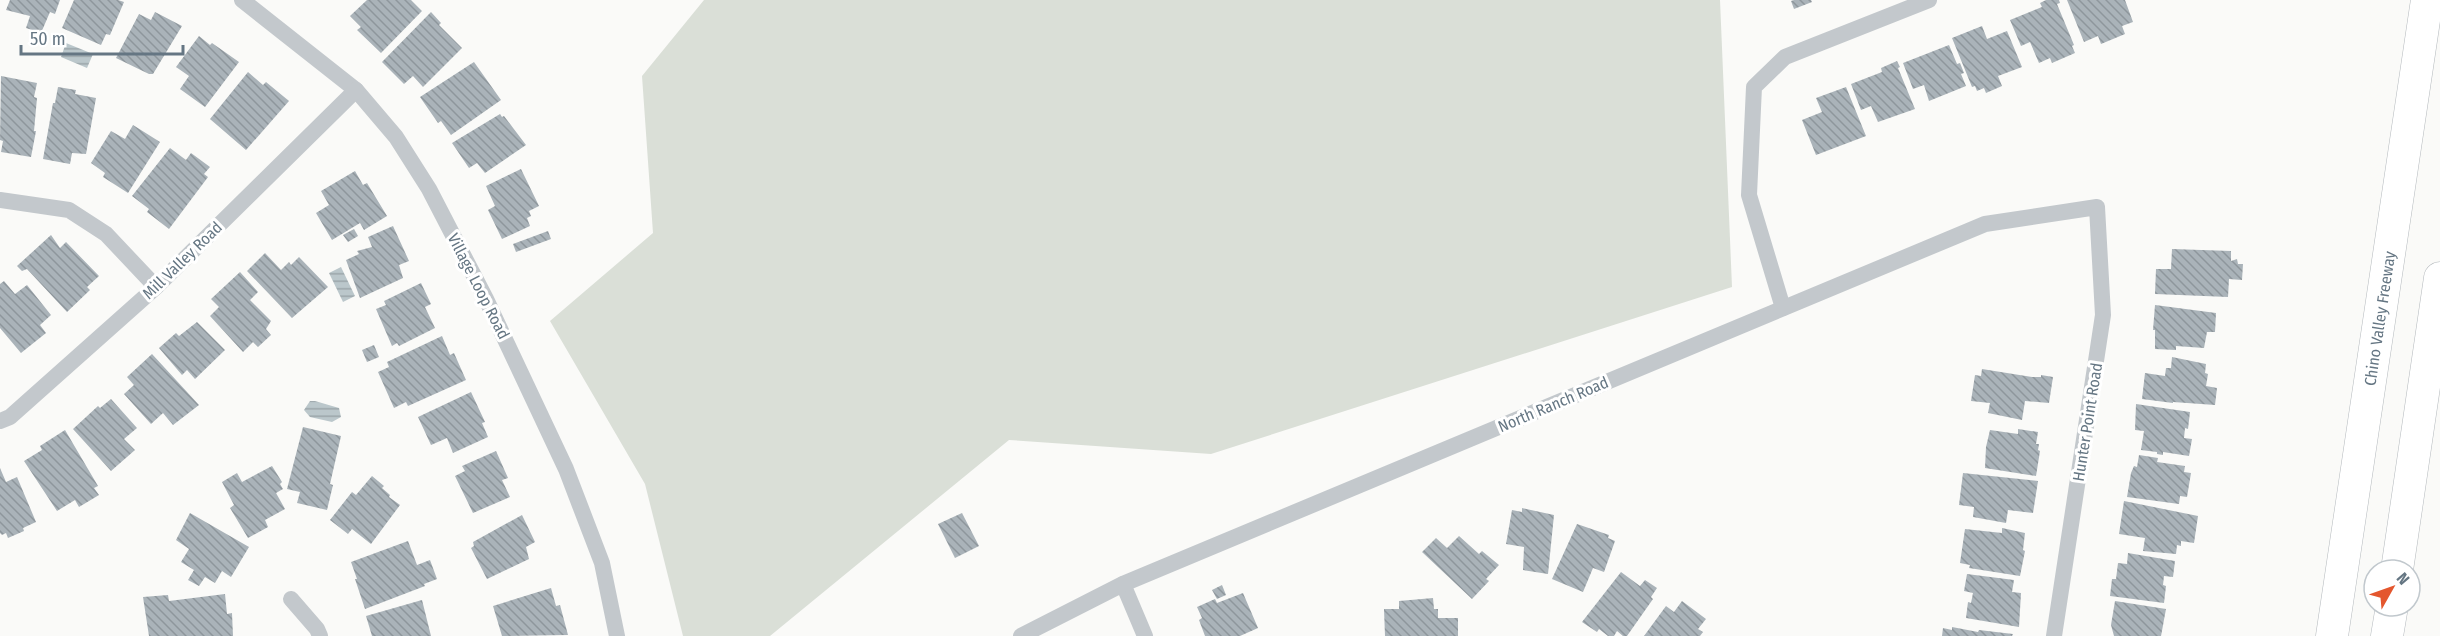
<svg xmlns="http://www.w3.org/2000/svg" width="2440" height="636" viewBox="0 0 2440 636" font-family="'Fira Sans Condensed',sans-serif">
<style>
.grass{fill:#dadfd7}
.water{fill:url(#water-rules)}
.building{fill:url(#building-back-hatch)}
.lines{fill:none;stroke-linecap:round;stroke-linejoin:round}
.motorway-casing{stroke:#b4b9bd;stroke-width:33}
.minor{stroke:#c3c8cc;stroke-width:16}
.motorway{stroke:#fff;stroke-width:32}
.labels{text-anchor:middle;stroke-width:6;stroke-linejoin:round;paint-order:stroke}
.street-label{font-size:16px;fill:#657683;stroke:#fff}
</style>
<defs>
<pattern id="water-rules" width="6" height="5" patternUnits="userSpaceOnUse" patternTransform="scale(1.5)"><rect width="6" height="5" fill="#bbc7cb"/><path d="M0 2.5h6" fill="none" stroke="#9ca6aa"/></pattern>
<pattern id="building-back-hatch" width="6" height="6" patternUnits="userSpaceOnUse" patternTransform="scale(1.5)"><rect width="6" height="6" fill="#aab3b9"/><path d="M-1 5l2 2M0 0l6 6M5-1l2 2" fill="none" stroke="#8e969c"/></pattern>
</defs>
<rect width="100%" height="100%" fill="#fafaf8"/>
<!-- grass -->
<path class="grass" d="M704 0H1720L1732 287 1211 454 1009 440 770 636H683L645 484 550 321 653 233 642 76Z"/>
<!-- water -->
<g class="water">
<path d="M66 43 93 54 87 68 61 57Z"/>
<path d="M341 267 355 296 343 302 329 273Z"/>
<path d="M310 401H315L339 408 341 417 332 422 310 417 304 410Z"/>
</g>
<!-- building -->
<g class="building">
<path d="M10 0H60L55 14 50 12 41 33 26 28 30 16 6 10Z"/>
<path d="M74 0H118L124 2 110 35 106 34 101 45 62 28Z"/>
<path d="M367 0H411L422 11 381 53 357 30 361 27 350 16Z"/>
<path d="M1794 0H1811L1812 2 1794 9 1791 1Z"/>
<path d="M2046 0H2059L2060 3 2057 4 2074 45 2072 46 2075 53 2052 63 2050 58 2039 63 2030 42 2021 46 2010 20 2042 7 2040 3Z"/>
<path d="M2067 0H2125L2133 22 2122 26 2125 34 2101 44 2098 36 2084 42Z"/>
<path d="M155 12 182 26 153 74H149L116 58 139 14 151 20Z"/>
<path d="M431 12 441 23 439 25 462 48 423 87 413 76 404 84 382 62Z"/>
<path d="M1982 26 1987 39 2007 31 2022 67 1998 76 2002 86 1986 93 1984 88 1977 91 1975 86 1972 87 1952 38Z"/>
<path d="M199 36 210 45 212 43 239 62 205 107 180 89 189 76 176 67Z"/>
<path d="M1949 45 1957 64 1960 63 1964 73 1961 74 1966 86 1929 101 1924 85 1913 89 1903 63Z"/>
<path d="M1897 61 1900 67 1898 68 1915 109 1878 122 1871 106 1861 110 1851 84 1882 72 1881 68Z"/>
<path d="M474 62 501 100 451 135 441 121 438 123 420 97Z"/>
<path d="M248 72 263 85 266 82 289 101 246 150 210 119Z"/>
<path d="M1 76 37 83 34 97 37 98 34 131H36L31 157 1 152 3 141 0 140Z"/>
<path d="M58 87 76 90 75 94 96 98 86 154 72 153 70 164 43 159 53 103H55Z"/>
<path d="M1846 87 1866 136 1816 155 1802 120 1822 112 1816 98Z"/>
<path d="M500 114 502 117 504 116 526 145 485 173 477 163 469 168 452 143Z"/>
<path d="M133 125 160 142 128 193 103 177 105 173 91 163 111 131 125 139Z"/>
<path d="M170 148 186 160 191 153 210 167 204 174 208 177 169 229 147 212 149 209 132 196Z"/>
<path d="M521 169 539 206 529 211 531 216 527 218 530 226 502 239 488 210 495 206 486 186Z"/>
<path d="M355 171 363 185 367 183 387 216 364 230 360 223 332 240 316 213 329 205 321 191Z"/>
<path d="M393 226 409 261 399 265 403 278 360 298 346 260 359 254 357 251 372 247 368 237Z"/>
<path d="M354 229 358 236 348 242 343 235Z"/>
<path d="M548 231 551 239 516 252 513 244Z"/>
<path d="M51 235 60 248 66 242 99 276 87 287 90 290 67 312 27 269 22 271 17 266Z"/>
<path d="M2172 249 2231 251V261L2237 259 2238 264H2243L2242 280 2229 279 2228 297 2155 294 2156 269H2171Z"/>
<path d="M265 253 281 270 289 262 291 265 299 257 328 287 292 318 247 271Z"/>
<path d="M240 272 258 292 250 300 271 321 266 329 271 335 258 347 253 342 243 352 210 316 219 307 211 299Z"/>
<path d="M4 281 15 294 27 285 51 315 40 325 46 333 21 353 0 328V284Z"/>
<path d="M421 283 431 304 425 307 435 328 399 346 397 343 392 346 376 309 386 305 384 301Z"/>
<path d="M2155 305 2216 313 2215 332H2207L2204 348 2176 346V350L2155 349V330H2153Z"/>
<path d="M197 322 225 350 195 379 187 370 182 375 159 348 176 333 179 336Z"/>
<path d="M442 336 450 355 454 353 466 380 408 406 406 402 394 408 378 372 389 367 387 362Z"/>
<path d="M374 345 379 357 367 362 362 350Z"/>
<path d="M152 354 199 405 173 425 163 413 151 424 124 394 134 385 127 377Z"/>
<path d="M2172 357 2206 364 2205 373 2208 374 2206 386 2217 388 2215 405 2173 402V403L2142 399 2145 373 2165 376 2166 368H2171Z"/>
<path d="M1982 369 2032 377H2041V375L2053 377 2049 403 2025 401 2022 420 1988 413 1990 403 1971 401 1975 375 1981 376Z"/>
<path d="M471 392 485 422 482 423 488 437 453 453 447 438 431 445 418 417Z"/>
<path d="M111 399 137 428 124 439 135 450 111 471 73 429 98 406 100 408Z"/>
<path d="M2136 404 2190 412 2188 429 2185 428 2184 438 2192 439 2189 456 2163 452V455L2157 454V452L2141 450 2144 431 2135 430Z"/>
<path d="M303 427 341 436 330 484 333 485 327 510 297 503 300 492 287 489Z"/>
<path d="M2018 429 2038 432 2036 444H2039L2038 450 2040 451 2036 476 1985 468 1986 447 1990 430 2018 434Z"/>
<path d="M65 430 98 486 94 488 99 495 79 507 75 500 57 511 24 461 42 450 40 446Z"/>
<path d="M496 451 508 478 502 480 510 497 473 513 455 476 465 471 462 466Z"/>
<path d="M2139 455 2158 458 2157 462 2185 466 2184 472 2191 473 2187 497 2180 496 2179 504 2127 497 2131 473 2134 466 2137 467Z"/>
<path d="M272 466 282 482 280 484 283 489 276 493 285 509 265 520 268 527 248 538 230 508 234 505 222 482 237 473 242 482Z"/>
<path d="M0 468 6 482 17 477 36 522 23 528 24 531 8 538 6 533 2 535 0 533Z"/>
<path d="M1963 473 2038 481 2033 513 2008 510 2006 523 1973 517 1974 507 1959 505Z"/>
<path d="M372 476 384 486 382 488 390 495 389 497 400 505 371 544 352 529 348 534 330 520 352 492 356 495Z"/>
<path d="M2124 501 2198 516 2194 543 2181 541V546L2177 545 2176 554 2143 551 2145 538 2119 534Z"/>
<path d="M1522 508 1554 515 1548 574 1523 570 1524 547 1506 544 1512 510 1522 512Z"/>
<path d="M190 513 249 547 231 577 222 571 215 583 205 577 199 586 188 580 194 570 181 562 189 549 176 540Z"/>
<path d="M962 513 979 546 955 558 938 524Z"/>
<path d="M522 515 535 542 526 547 529 559 487 579 471 548 474 546 473 542Z"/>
<path d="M1577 524 1609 535 1608 538 1615 541 1604 572 1593 568 1583 592 1552 579Z"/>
<path d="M2002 528 2025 533 2023 550 2025 551 2020 576 1969 568 1970 565 1960 563 1965 529 2002 533Z"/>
<path d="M1459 536 1479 554 1482 551 1499 565 1486 579 1489 581 1472 599 1422 552 1436 538 1447 548Z"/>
<path d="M408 541 417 565 430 560 437 579 424 584 425 586 365 609 355 579H357L351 562Z"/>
<path d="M2128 553 2175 561 2173 577 2164 576 2163 585 2166 586 2164 603 2110 596 2112 579H2116L2118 563 2127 564Z"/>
<path d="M1621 572 1640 586 1645 580 1657 588 1651 597 1653 599 1627 636H1623L1617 631 1614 636H1608L1599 629 1597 632 1582 622Z"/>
<path d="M1967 574 2014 580 2012 592 2021 593 2019 627 1966 618 1968 602 1971 603 1973 593 1964 591Z"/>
<path d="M1222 585 1226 595 1217 599 1212 590Z"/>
<path d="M551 588 556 606 560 605 568 635 502 636 493 606Z"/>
<path d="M1243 593 1258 628 1240 636H1205L1199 620 1202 618 1197 607 1215 599 1217 603Z"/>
<path d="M225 594 227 614 232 613 233 636H149L143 597 168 595 169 601Z"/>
<path d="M1433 598 1434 609H1438V618H1458V636H1385L1384 609H1399V601Z"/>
<path d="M422 600 431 636H372L366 616Z"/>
<path d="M1682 601 1706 619 1698 629 1703 632 1700 636H1644L1666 606 1674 612Z"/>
<path d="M2115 601 2166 609 2161 636H2114L2111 625Z"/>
<path d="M1952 627 1978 632 1979 630 2013 634 2012 636H1942L1943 628 1952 630Z"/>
</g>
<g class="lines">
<defs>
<g id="motorway">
<path d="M2397 570 2440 278"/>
<path id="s1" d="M2332 636 2427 0"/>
<path d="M2387 636 2392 606"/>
</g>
</defs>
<!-- motorway casing -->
<use href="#motorway" class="motorway-casing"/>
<!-- minor -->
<g class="minor">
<path d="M242 0 356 90 396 137 429 189 486 299 566 469 602 563 617 636"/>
<path d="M0 200 69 210 106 234 156 287"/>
<path d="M1783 308 1749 195 1754 87 1785 57 1929 0"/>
<path d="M0 421 10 417 156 287 356 90"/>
<path d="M1123 584 1145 636"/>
<path d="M291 599 317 629 320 636"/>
<path d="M1021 636 1123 584 1985 224 2097 207 2103 315 2054 636"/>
</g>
<!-- motorway -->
<use href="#motorway" class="motorway"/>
</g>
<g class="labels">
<!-- street labels -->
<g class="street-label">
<text transform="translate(182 260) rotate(-44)" y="6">Mill Valley Road</text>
<text transform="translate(479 286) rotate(63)" y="6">Village Loop Road</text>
<text dy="6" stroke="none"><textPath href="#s1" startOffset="321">Chino Valley Freeway</textPath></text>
<text transform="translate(1553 404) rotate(-23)" y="6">North Ranch Road</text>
<text transform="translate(2087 422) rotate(-81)" y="6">Hunter Point Road</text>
</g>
</g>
<!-- north arrow -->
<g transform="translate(2392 588) rotate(50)"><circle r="28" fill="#ffffff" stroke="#c1c8cd" stroke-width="1.5"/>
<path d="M0-4.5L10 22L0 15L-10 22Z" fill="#e4572e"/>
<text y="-9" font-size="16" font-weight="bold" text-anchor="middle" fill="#657683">N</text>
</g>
<!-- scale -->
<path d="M21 45v9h162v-9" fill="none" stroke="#657683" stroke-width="3"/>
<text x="30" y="45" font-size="18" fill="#657683" stroke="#ffffff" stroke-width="4.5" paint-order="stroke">50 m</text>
</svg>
